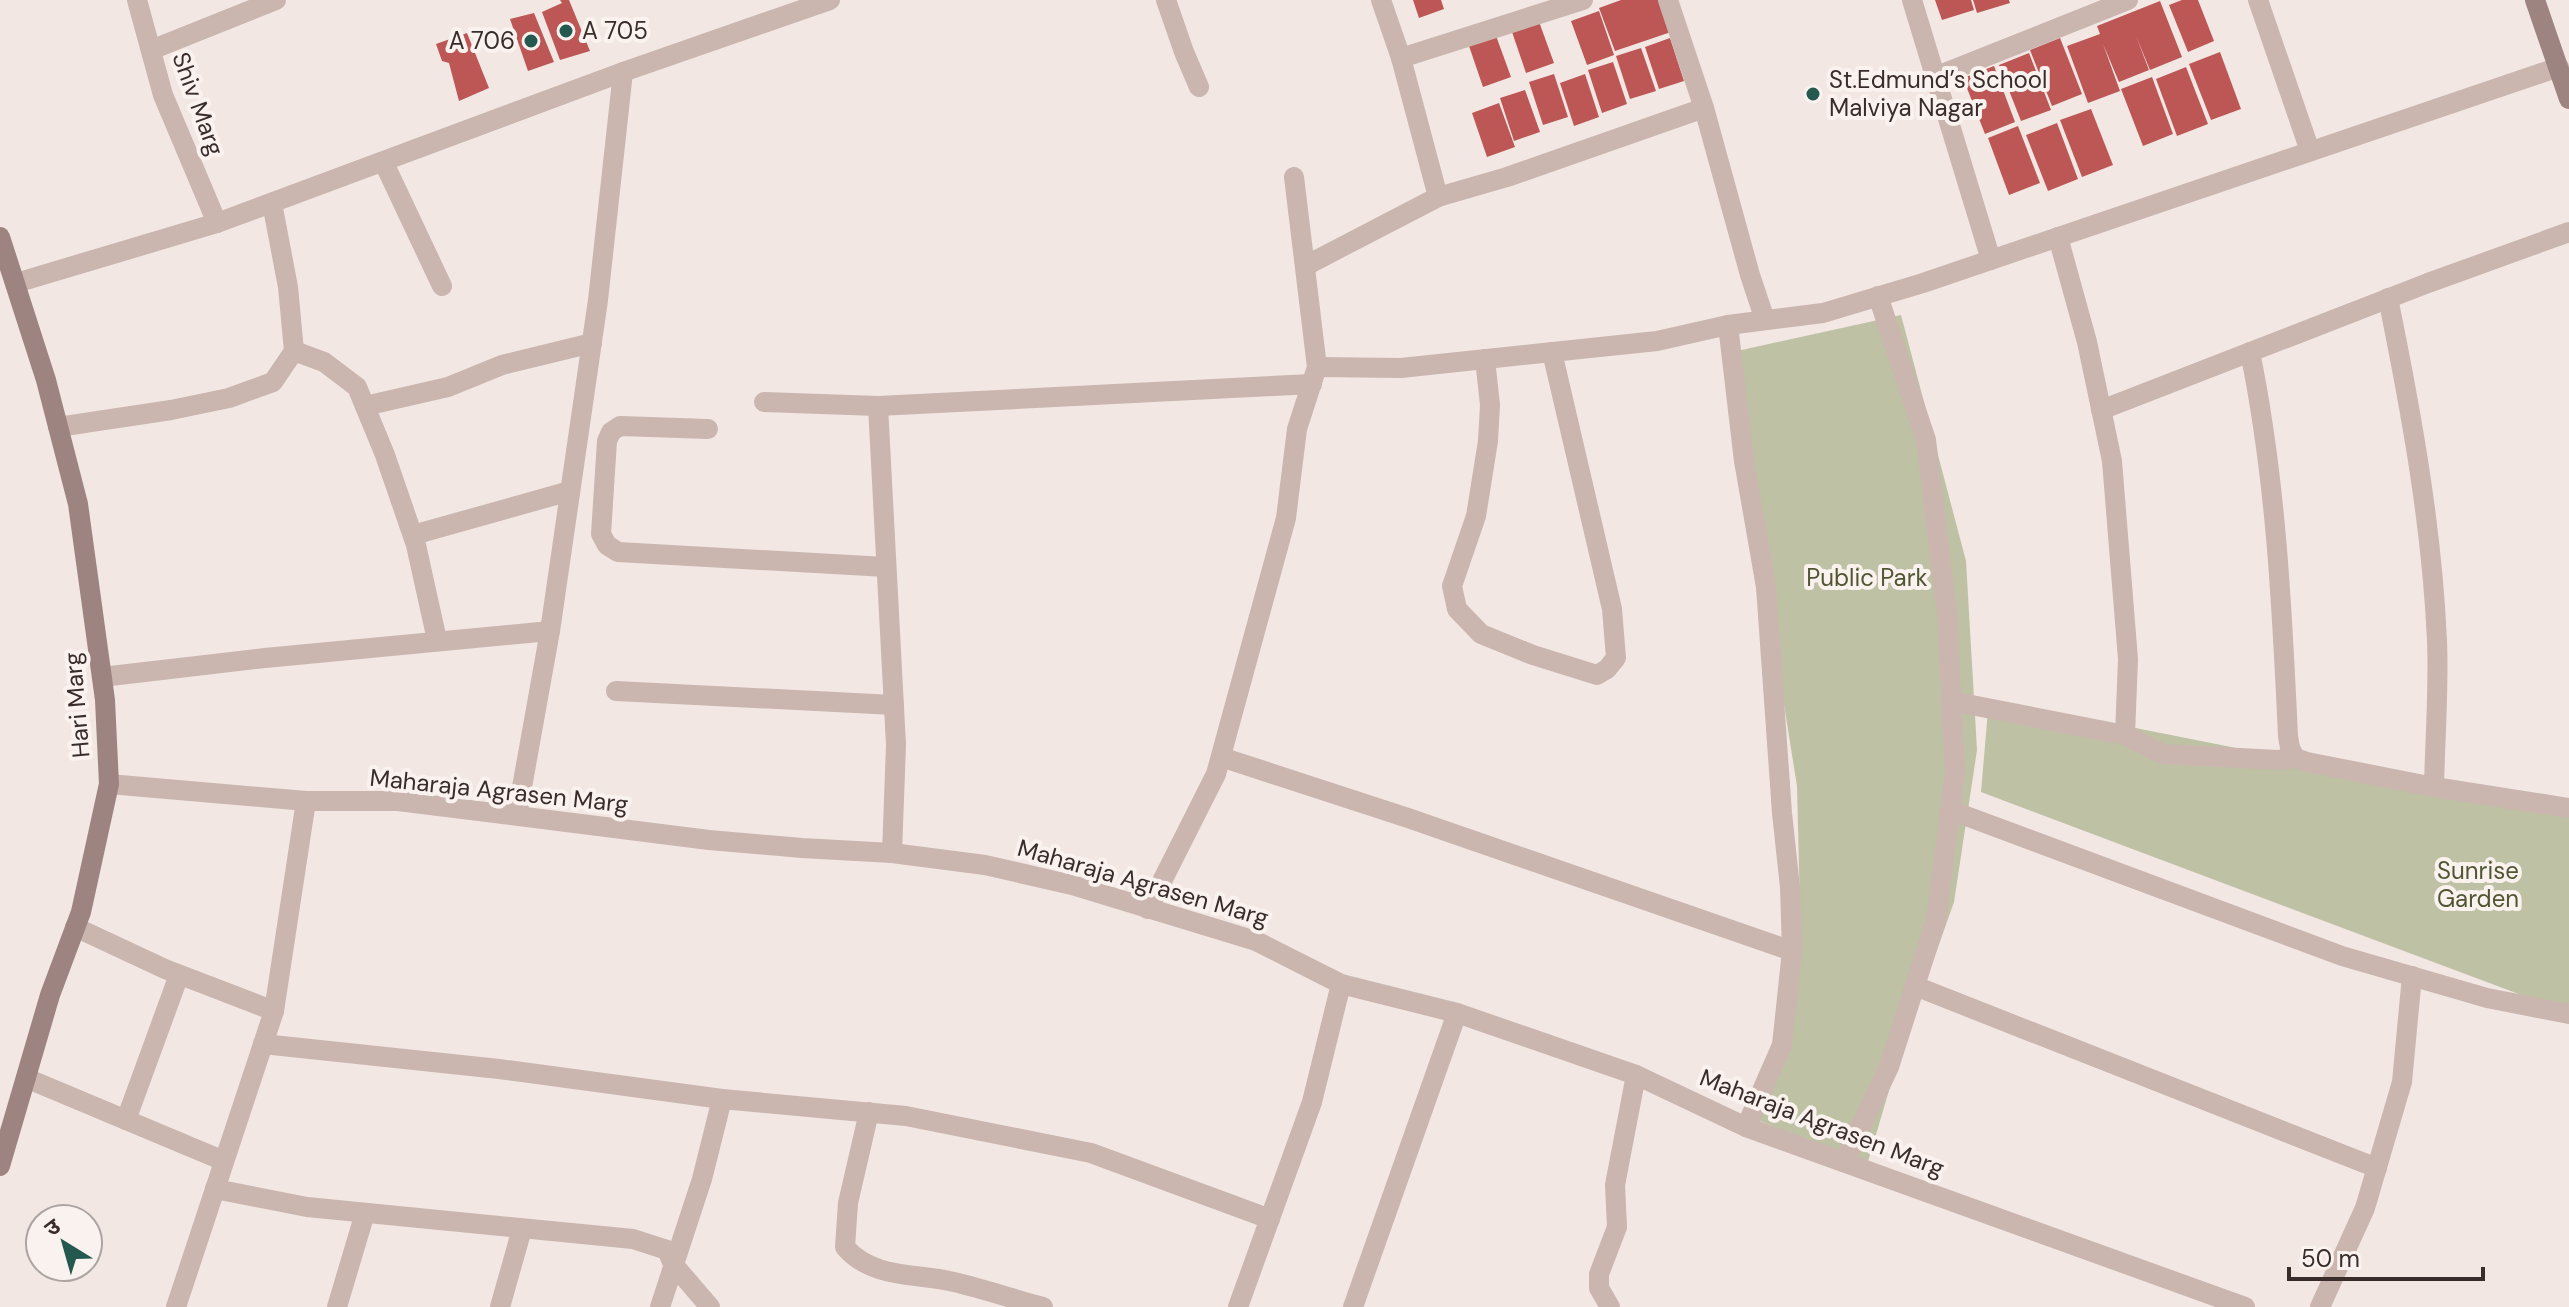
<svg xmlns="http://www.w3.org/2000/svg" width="2569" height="1307" viewBox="0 0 2569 1307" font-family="'DM Sans','Noto Sans Devanagari',sans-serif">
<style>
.green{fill:#bec1a3}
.building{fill:#bc5756}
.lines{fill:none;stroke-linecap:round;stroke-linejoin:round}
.street{stroke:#cab5af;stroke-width:20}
.secondary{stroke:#9e8480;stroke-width:20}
.poi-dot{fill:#25584f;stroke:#faf2ef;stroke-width:3}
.labels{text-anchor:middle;stroke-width:8;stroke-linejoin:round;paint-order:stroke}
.poi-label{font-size:24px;fill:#392d2c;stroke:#faf2ef;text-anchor:start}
.street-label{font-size:24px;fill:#392d2c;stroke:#faf2ef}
.park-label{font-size:24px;fill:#515632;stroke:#faf2ef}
</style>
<rect width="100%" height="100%" fill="#f2e7e3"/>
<!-- green -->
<g class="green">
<path d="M1901 315 1966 561 1977 750 1954 902 1898 1060 1867 1165 1750 1117 1801 947 1797 786 1728 353Z"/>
<path d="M1989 699 2569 814V1013L1981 792Z"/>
</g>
<!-- building -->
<g class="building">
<path d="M560 0H569L590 51 560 60 542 12 562 3Z"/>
<path d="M1413 0H1441L1444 9 1419 18Z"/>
<path d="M1621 0H1660L1671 32 1615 51 1599 8Z"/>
<path d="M1935 0H1971L1974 10 1942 20Z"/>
<path d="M1973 0H2009L2010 3 1977 13Z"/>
<path d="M2182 0H2198L2214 41 2188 52 2169 5Z"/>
<path d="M2160 1 2182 57 2150 70 2136 36 2149 70 2119 82 2103 44 2120 91 2088 103 2067 46 2100 34 2097 26Z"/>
<path d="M1599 11 1614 55 1587 65 1571 21Z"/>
<path d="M534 13 554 62 528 71 510 19Z"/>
<path d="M1538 19 1554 63 1526 73 1511 29Z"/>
<path d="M467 33 489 88 459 101 449 63 442 61 436 44Z"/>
<path d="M1495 33 1511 77 1483 87 1468 43Z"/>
<path d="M1670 38 1684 81 1659 89 1645 47Z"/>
<path d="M2060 38 2082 94 2052 106 2030 50Z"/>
<path d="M1641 48 1656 91 1630 99 1616 56Z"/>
<path d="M2220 52 2241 109 2211 120 2189 64Z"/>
<path d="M2029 53 2051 110 2021 121 1999 65Z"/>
<path d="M1613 62 1627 104 1602 113 1588 70Z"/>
<path d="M1994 66 2015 122 1985 134 1963 78Z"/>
<path d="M2186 67 2208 124 2177 136 2156 79Z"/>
<path d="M1554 74 1568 117 1543 125 1529 82Z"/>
<path d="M1585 74 1599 117 1574 126 1560 83Z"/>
<path d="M2152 77 2173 134 2143 146 2121 89Z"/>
<path d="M1525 90 1540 132 1514 141 1500 98Z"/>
<path d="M1499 103 1515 147 1487 157 1472 113Z"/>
<path d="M2091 109 2113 165 2082 177 2060 120Z"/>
<path d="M2057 123 2078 179 2048 191 2026 135Z"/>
<path d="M2018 126 2040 183 2009 195 1988 138Z"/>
</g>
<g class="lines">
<!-- street -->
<g class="street">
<path d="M137 0 163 95 217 223"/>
<path d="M1166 0 1184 52 1199 87"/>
<path d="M1381 0 1401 58 1438 197"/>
<path d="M1668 0 1704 108 1750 275 1765 320"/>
<path d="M1912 0 1991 260"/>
<path d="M2258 0 2310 151"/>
<path d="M151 50 276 0"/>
<path d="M1401 58 1583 0"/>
<path d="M1937 76 2128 0"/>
<path d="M384 163 442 286"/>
<path d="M2058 237 2087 342 2112 461 2128 659 2125 735"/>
<path d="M1307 265 1438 197 1507 177 1704 108"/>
<path d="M16 283 217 223 623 72 830 0"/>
<path d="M2388 298C2411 411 2432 526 2437 641 2439 689 2435 739 2434 787"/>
<path d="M1728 325 1744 461 1766 587 1782 813 1790 887 1792 951 1782 1045 1746 1127"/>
<path d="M294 351 324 362 357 387 385 455 416 545 437 640"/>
<path d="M2250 352C2276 479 2282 607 2288 736L2290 748 2295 758 2307 762 2434 787 2569 808"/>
<path d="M1485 359 1490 405 1488 441 1476 516 1452 586 1457 609 1481 634 1533 655 1597 675 1607 669 1616 658 1612 609 1552 352"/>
<path d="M1317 367 1401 368 1657 341 1728 325 1823 313 1923 283 2559 67"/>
<path d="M764 402 878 406 1312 384"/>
<path d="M365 406 448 387 502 365 592 343"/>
<path d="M878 406 896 745 892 853"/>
<path d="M2101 410 2428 283 2569 232"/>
<path d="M58 427 171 410 229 398 273 382 294 351 288 287 272 203"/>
<path d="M708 429 620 426 611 432 607 441 601 534 607 545 618 552 886 567"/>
<path d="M413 535 570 491"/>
<path d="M102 677 265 658 550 631"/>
<path d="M616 691 894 705"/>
<path d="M1951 701 2125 735 2162 754 2278 760 2295 758"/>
<path d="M1221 757 1408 818 1792 951"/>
<path d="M109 784 306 801H398L709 840 802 848 892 853 985 865 1072 885 1256 941 1341 984 1457 1013 1636 1075 1746 1127 2245 1307"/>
<path d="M1950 810 2342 956 2487 998 2569 1014"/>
<path d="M517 815 550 631 598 300 623 72"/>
<path d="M1148 909 1216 774 1286 518 1297 429 1317 367 1294 177"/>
<path d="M75 927 165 969 274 1011"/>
<path d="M1915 986 2377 1168"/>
<path d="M263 1044 499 1069 722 1099 906 1116 1091 1153 1270 1219"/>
<path d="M26 1078 224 1161"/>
<path d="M869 1112 848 1203 845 1247C872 1279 916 1273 954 1282 984 1289 1013 1299 1043 1307"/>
<path d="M126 1120 179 975"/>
<path d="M1844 1162 1889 1067 1936 920 1955 773 1947 614 1926 440 1878 296"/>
<path d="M215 1189 307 1207 633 1239 667 1250 673 1264 710 1307"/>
<path d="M176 1307 274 1011 306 801"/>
<path d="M337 1307 365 1213"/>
<path d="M500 1307 522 1229"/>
<path d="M660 1307 702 1179 722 1099"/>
<path d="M1238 1307 1312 1102 1341 984"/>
<path d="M1353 1307 1457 1013"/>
<path d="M1610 1307 1599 1288V1274L1617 1227 1615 1185 1636 1075"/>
<path d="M2320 1307 2365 1208 2402 1082 2412 976"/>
</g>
<!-- secondary -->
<g class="secondary">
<path d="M2535 0 2569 99"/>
<path d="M0 237 46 380 78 504 105 700 109 784 81 912 50 995 0 1166"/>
</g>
</g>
<!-- markers -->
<g class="poi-dot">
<circle cx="566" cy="31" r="8"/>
<circle cx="531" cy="41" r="8"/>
<circle cx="1813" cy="94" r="8"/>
</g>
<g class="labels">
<!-- poi labels -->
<g class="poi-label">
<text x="582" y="39">A 705</text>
<text x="515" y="49" text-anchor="end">A 706</text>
<text x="1829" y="88">St.Edmund’s School<tspan x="1829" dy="28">Malviya Nagar</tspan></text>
</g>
<!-- street labels -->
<g class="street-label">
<text transform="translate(198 104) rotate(70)" y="8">Shiv Marg</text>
<text transform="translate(77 705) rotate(-95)" y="8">Hari Marg</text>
<text transform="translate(499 791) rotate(6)" y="8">Maharaja Agrasen Marg</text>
<text transform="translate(1143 883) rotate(16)" y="8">Maharaja Agrasen Marg</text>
<text transform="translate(1822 1123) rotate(21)" y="8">Maharaja Agrasen Marg</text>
</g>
<!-- park labels -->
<g class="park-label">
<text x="1867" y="586">Public Park</text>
<text x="2478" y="879">Sunrise<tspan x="2478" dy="28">Garden</tspan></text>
</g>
</g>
<!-- north arrow -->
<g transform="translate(64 1243) rotate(323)"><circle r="38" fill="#faf2ef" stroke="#ada3a1" stroke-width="2"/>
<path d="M0-6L14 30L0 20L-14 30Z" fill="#25584f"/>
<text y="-12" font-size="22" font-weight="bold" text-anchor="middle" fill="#392d2c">उ</text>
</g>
<!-- scale -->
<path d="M2289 1267v12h194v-12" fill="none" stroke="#392d2c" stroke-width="4"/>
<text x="2301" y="1267" font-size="24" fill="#392d2c" stroke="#faf2ef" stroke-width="6" paint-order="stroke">50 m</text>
</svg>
